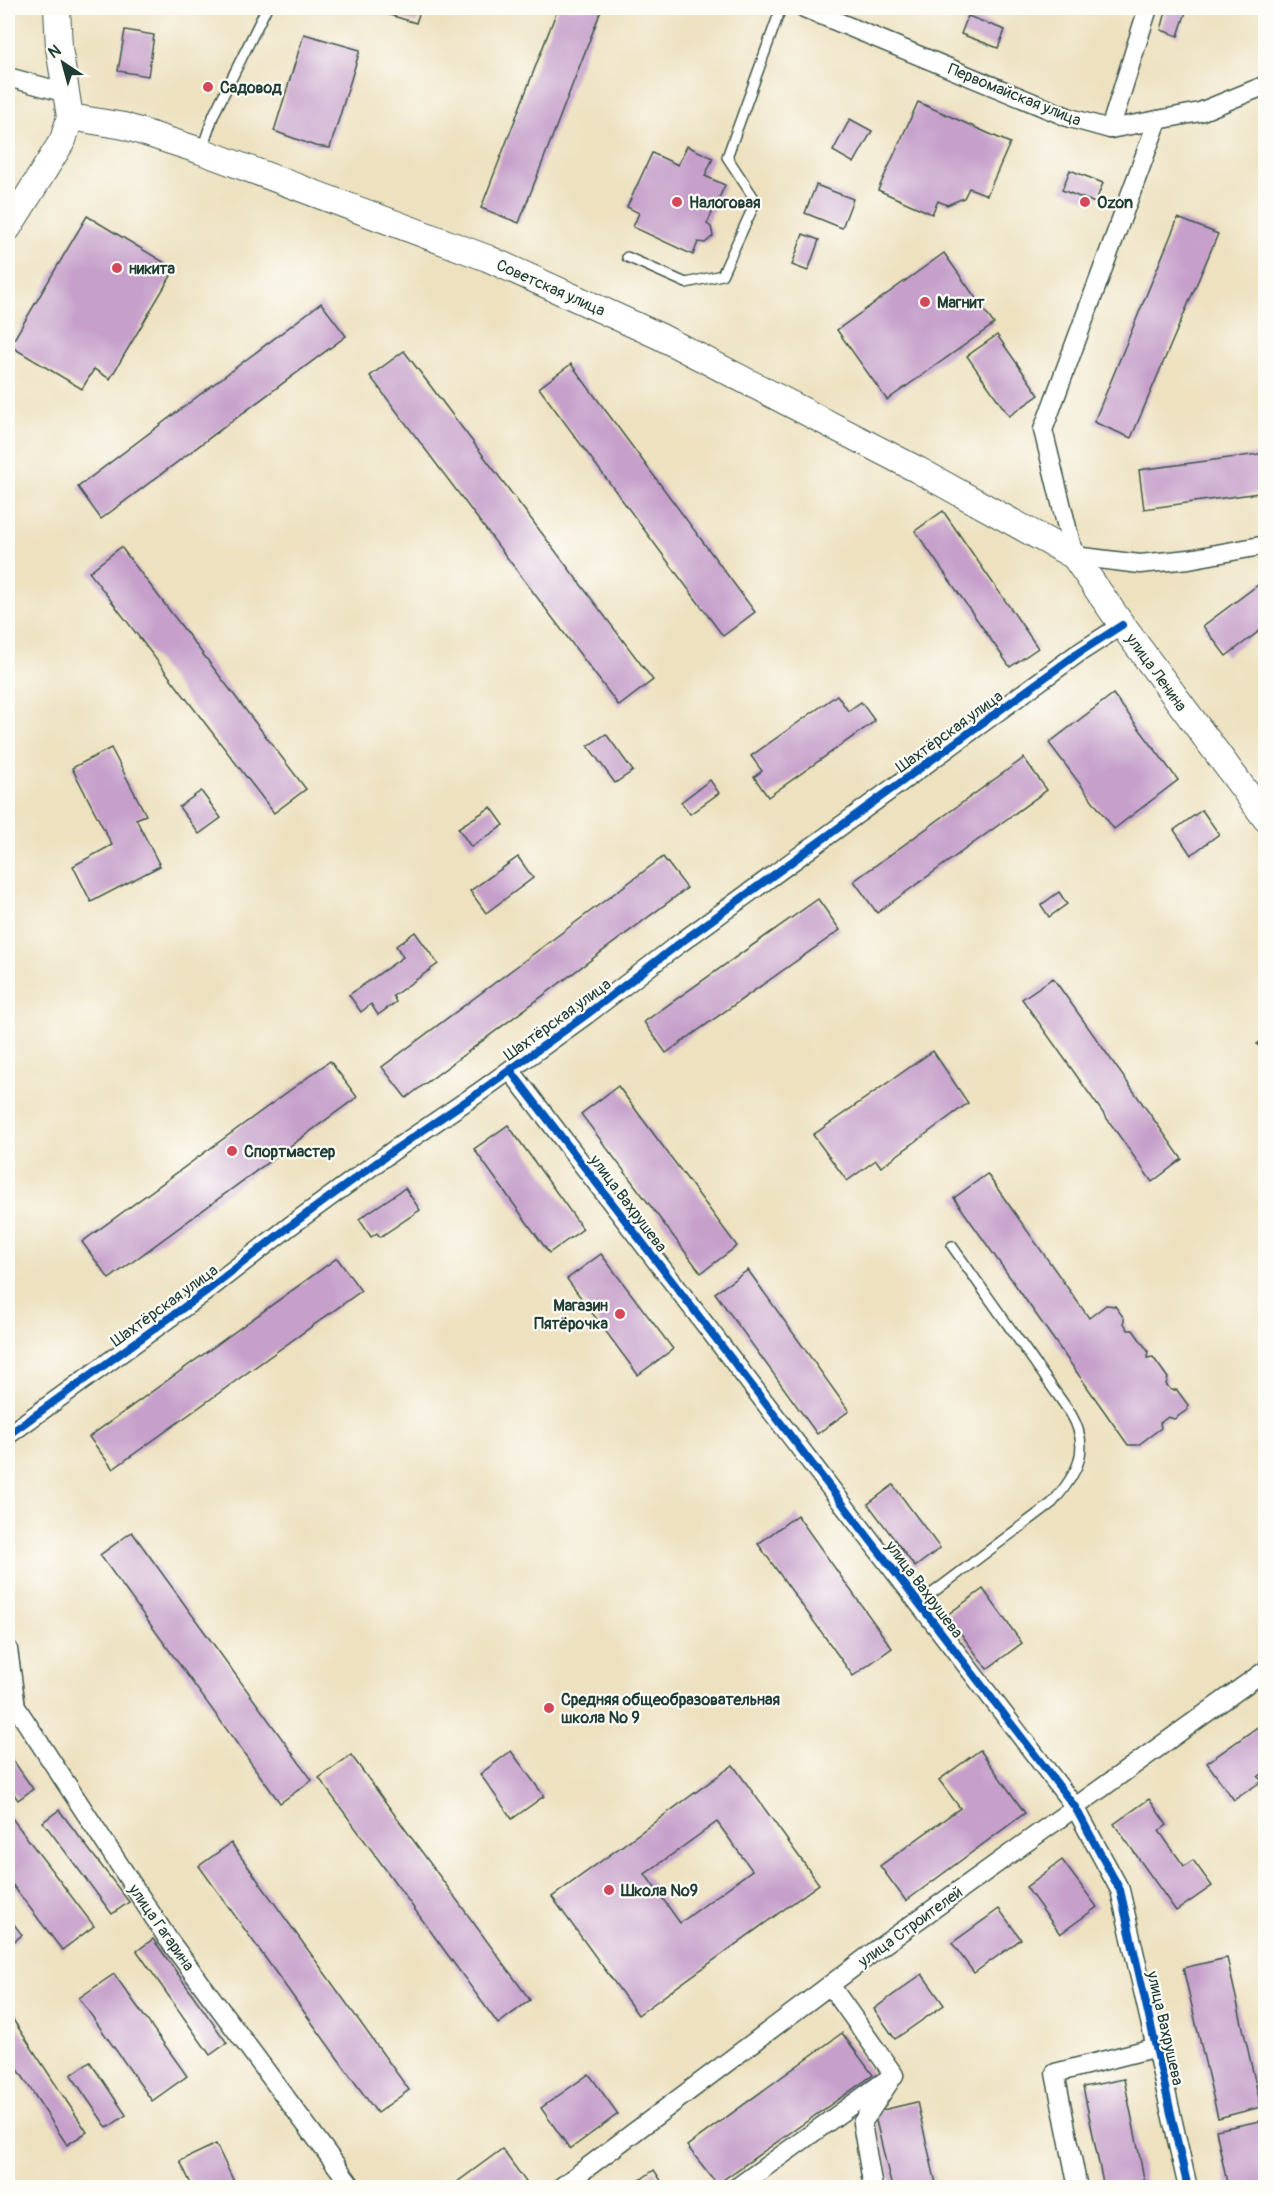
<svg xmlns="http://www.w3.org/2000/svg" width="1273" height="2195" viewBox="0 0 1273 2195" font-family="Pangolin,sans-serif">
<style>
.building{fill:#c6a0cb;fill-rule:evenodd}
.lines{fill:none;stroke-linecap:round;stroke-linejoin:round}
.lane-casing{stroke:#3e5649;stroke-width:12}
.street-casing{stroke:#3e5649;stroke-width:21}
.secondary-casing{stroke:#3e5649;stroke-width:28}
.lane{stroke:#fff;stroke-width:9}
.street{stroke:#fff;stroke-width:18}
.secondary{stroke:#fff;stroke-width:26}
.cycleway-casing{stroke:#fdfcf7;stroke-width:11}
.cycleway{stroke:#0057b8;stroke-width:8}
.poi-dot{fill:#d1495b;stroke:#fdfcf7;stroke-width:2}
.labels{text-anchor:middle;stroke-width:4.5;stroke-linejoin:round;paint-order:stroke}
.poi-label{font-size:16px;font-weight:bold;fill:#1f3d34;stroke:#fdfcf7;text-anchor:start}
.street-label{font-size:16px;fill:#1f3d34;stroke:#fdfcf7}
</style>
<rect width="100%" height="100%" fill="#fdfcf7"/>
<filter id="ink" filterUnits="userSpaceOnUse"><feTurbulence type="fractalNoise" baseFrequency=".0167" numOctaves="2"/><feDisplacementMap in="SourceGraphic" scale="12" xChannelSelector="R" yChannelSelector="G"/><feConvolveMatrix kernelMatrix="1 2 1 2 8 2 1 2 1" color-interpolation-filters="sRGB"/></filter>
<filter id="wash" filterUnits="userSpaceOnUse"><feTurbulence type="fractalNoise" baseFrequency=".008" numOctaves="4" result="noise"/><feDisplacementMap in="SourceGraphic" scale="24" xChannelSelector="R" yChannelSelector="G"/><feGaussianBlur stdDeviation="1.35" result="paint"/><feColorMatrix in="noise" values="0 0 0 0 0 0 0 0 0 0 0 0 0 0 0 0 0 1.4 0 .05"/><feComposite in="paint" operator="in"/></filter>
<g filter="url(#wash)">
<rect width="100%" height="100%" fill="#ede1c0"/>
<g id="blocks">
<!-- building -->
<g class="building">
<path d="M367 8H421L416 23Z"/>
<path d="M558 8H602L519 223 481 208Z"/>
<path d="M1167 8H1180V9L1186 12 1178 36 1161 30Z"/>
<path d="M968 16 1005 30 998 48 961 34Z"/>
<path d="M125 30 154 35 148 76 118 71Z"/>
<path d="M304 34 360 50 330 148 315 146 274 131Z"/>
<path d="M918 102 1010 143 987 195 969 188 964 198 947 205 938 201 932 214 878 190Z"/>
<path d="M850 119 872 131 854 163 833 151Z"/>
<path d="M687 146 713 158 705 176 725 185 707 224 711 227 713 236 705 243 698 242 693 255 633 227 639 213 627 207 652 153 678 165Z"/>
<path d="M1070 170 1103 183 1095 203 1062 190Z"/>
<path d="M816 185 853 199 842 228 805 213Z"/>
<path d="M87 216 175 269 110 379 94 369 82 389 10 346Z"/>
<path d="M1178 218 1218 234 1131 438 1094 422Z"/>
<path d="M803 234 819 240 808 271 792 265Z"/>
<path d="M944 253 994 324 887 400 837 330Z"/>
<path d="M321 303 346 336 101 519 78 487Z"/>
<path d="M997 335 1039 395 1009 416 967 356Z"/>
<path d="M404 351 653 680 619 706 370 376Z"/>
<path d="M571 364 755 612 723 636 539 388Z"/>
<path d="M1266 453V492L1144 509 1139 470Z"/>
<path d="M943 511 1038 648 1010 667 915 531Z"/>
<path d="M121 547 306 789 274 813 89 572Z"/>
<path d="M1266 579V626L1226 656 1203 626Z"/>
<path d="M1113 694 1178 780 1114 829 1049 743Z"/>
<path d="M837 695 848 711 861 702 875 721 768 797 754 777 762 771 751 756Z"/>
<path d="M606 734 633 771 615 783 588 746Z"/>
<path d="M111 748 146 815 136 819 160 866 91 902 73 866 112 845 72 768Z"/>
<path d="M1024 758 1047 790 877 913 854 881Z"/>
<path d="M710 780 719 793 690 814 681 802Z"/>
<path d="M201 791 221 818 199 834 179 807Z"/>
<path d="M491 807 504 825 471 847 458 828Z"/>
<path d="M1202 810 1219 834 1191 855 1174 830Z"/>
<path d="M518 857 533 878 486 913 470 891Z"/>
<path d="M663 857 687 888 406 1098 382 1067Z"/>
<path d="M1059 892 1067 904 1049 917 1041 905Z"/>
<path d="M818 899 840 930 666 1053 644 1022Z"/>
<path d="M415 932 438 964 393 996 396 1002 378 1015 371 1004 361 1012 349 995 403 957 396 946Z"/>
<path d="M1053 978 1182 1159 1152 1182 1022 999Z"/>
<path d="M1266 1038V1055L1257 1044Z"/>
<path d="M933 1051 968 1103 881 1167 876 1160 847 1181 813 1135Z"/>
<path d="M330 1061 357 1097 109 1279 82 1242Z"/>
<path d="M618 1086 737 1246 701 1273 581 1114Z"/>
<path d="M508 1125 583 1229 549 1253 474 1149Z"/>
<path d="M987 1174 1089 1318 1106 1305 1115 1306 1124 1318V1323L1128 1330H1133L1148 1351 1147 1358 1153 1357 1168 1378 1166 1384 1171 1390H1177L1188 1405 1187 1410 1174 1419 1168 1417 1160 1423 1161 1428 1138 1445H1128L954 1198Z"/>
<path d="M405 1188 420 1210 380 1237 377 1233 371 1237 359 1219Z"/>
<path d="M601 1254 673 1349 638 1375 567 1279Z"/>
<path d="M337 1258 361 1291 113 1469 89 1437Z"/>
<path d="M748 1270 849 1411 817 1434 715 1293Z"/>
<path d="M893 1485 940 1548 915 1567 868 1504Z"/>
<path d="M797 1515 892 1648 853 1676 758 1544Z"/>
<path d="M132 1532 312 1780 280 1803 100 1555Z"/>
<path d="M983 1589 1022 1643 987 1669 947 1615Z"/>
<path d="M1266 1721V1771L1258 1777 1262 1781 1234 1800 1207 1763Z"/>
<path d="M980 1750 1025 1813 906 1901 880 1866 960 1808 939 1780Z"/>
<path d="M511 1751 544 1796 512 1819 480 1774Z"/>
<path d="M8 1753 33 1789 18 1800 8 1786Z"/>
<path d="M351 1755 530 2000 498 2024 319 1778Z"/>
<path d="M733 1765 819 1884 638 2015 552 1897ZM717 1822 752 1870 680 1923 645 1874Z"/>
<path d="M1149 1799 1167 1825 1159 1831 1184 1866 1193 1860 1212 1886 1176 1911 1114 1824Z"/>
<path d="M59 1810 129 1902 112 1914 43 1822Z"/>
<path d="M8 1813 94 1926 62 1950 8 1879Z"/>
<path d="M231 1843 409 2090 377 2113 199 1866Z"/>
<path d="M1062 1860 1097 1907 1060 1934 1026 1887Z"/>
<path d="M999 1909 1021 1939 974 1973 952 1943Z"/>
<path d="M8 1916 22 1935 8 1946Z"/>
<path d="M153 1939 227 2043 210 2055 137 1951Z"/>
<path d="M1227 1958 1261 2107 1218 2118 1183 1968Z"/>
<path d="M114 1974 187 2076 152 2101 79 1998Z"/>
<path d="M922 1974 944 2005 895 2039 874 2009Z"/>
<path d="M8 2012 87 2132 67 2145 8 2054Z"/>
<path d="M842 2033 873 2075 717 2184 687 2146Z"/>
<path d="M90 2062 126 2115 107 2128 71 2075Z"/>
<path d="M589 2074 618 2114 570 2149 541 2108Z"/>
<path d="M1124 2079 1146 2188H1104L1083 2087Z"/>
<path d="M917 2102 937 2188H892L874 2112Z"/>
<path d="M1265 2120 1266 2188H1228L1216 2130Z"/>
<path d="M216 2144 237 2188H193L180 2161Z"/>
<path d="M502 2149 526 2182 518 2188H449Z"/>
<path d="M654 2170 666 2188H629Z"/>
</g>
</g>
</g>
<g filter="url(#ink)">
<use href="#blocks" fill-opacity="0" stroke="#3e5649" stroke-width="1.5"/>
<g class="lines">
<defs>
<g id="lane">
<path d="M202 149 214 114 266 9"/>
<path d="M627 257 686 283 722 275 756 201 727 157 781 8"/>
<path d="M919 1603 1052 1503C1077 1474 1092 1450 1071 1414L952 1246"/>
</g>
<g id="street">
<path d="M804 8 1070 118 1110 129 1200 112 1266 85"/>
<path d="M8 77 66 93"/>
<path d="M1158 120 1043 430 1074 556 1140 564 1189 559 1266 545"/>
<path d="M1110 129 1148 8"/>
<path d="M510 1070 1075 1807 1120 1890 1188 2188"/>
<path d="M8 1435 205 1292 290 1226 394 1150 478 1093 586 1015 676 946 1077 654 1122 625"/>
<path d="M8 1649 16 1707 168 1939 353 2188"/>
<path d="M830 1985 894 2075 862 2123 873 2188"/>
<path d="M560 2188 879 1948 1266 1670"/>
<path d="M736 2188 885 2081"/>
<path d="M1078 2188 1055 2073 1157 2047"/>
</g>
<g id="secondary">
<path d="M70 117 124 126 201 151 487 258 659 336 918 470 1074 556 1122 625 1266 819"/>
<path d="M8 228 63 140 70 117 59 48 57 8"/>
</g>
</defs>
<!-- lane casing -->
<use href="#lane" class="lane-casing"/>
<!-- street casing -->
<use href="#street" class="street-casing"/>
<!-- secondary casing -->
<use href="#secondary" class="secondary-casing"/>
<!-- lane -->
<use href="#lane" class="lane"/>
<!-- street -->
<use href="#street" class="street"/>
<!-- secondary -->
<use href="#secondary" class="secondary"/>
<defs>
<g id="cycleway">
<path d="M510 1070 1075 1807 1120 1890 1188 2188"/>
<path d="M8 1435 205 1292 290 1226 394 1150 478 1093 586 1015 676 946 1077 654 1122 625"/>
</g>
</defs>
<!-- cycleway casing -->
<use href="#cycleway" class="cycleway-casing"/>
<!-- cycleway -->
<use href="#cycleway" class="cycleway"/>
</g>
</g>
<!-- markers -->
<g class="poi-dot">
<circle cx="208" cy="87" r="6"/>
<circle cx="677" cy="202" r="6"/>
<circle cx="1085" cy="202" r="6"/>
<circle cx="117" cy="268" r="6"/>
<circle cx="925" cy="302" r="6"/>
<circle cx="232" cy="1151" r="6"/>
<circle cx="620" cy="1314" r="6"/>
<circle cx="549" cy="1708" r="6"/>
<circle cx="609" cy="1890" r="6"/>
</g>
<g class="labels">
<!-- poi labels -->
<g class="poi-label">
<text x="220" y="93">Садовод</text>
<text x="689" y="208">Налоговая</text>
<text x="1097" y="208">Ozon</text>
<text x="129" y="274">никита</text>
<text x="937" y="308">Магнит</text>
<text x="244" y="1157">Спортмастер</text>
<text x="608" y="1311" text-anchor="end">Магазин<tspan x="608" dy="18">Пятёрочка</tspan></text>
<text x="561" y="1705">Средняя общеобразовательная<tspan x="561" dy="18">школа № 9</tspan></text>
<text x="621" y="1896">Школа №9</text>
</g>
<!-- street labels -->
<g class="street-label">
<text transform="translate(1015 94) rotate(22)" y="6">Первомайская улица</text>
<text transform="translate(551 287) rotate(24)" y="6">Советская улица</text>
<text transform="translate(1157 672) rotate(54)" y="6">улица Ленина</text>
<text transform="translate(949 731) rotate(-36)" y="6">Шахтёрская улица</text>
<text transform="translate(557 1019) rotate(-36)" y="6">Шахтёрская улица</text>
<text transform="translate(629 1203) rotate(53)" y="6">улица Вахрушева</text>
<text transform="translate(164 1305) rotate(-36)" y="6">Шахтёрская улица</text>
<text transform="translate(925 1589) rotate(53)" y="6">улица Вахрушева</text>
<text transform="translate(910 1926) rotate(-36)" y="6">улица Строителей</text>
<text transform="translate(162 1927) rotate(55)" y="6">улица Гагарина</text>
<text transform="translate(1166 2028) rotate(77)" y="6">улица Вахрушева</text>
</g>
</g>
<!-- margin -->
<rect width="1273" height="2195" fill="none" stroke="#fdfcf7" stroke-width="30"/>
<!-- north arrow -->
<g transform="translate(63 63) rotate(324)" stroke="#fdfcf7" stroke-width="4.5" paint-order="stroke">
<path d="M0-4.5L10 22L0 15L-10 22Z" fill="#1f3d34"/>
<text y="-9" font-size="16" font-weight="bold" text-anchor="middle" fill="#1f3d34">N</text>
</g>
</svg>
